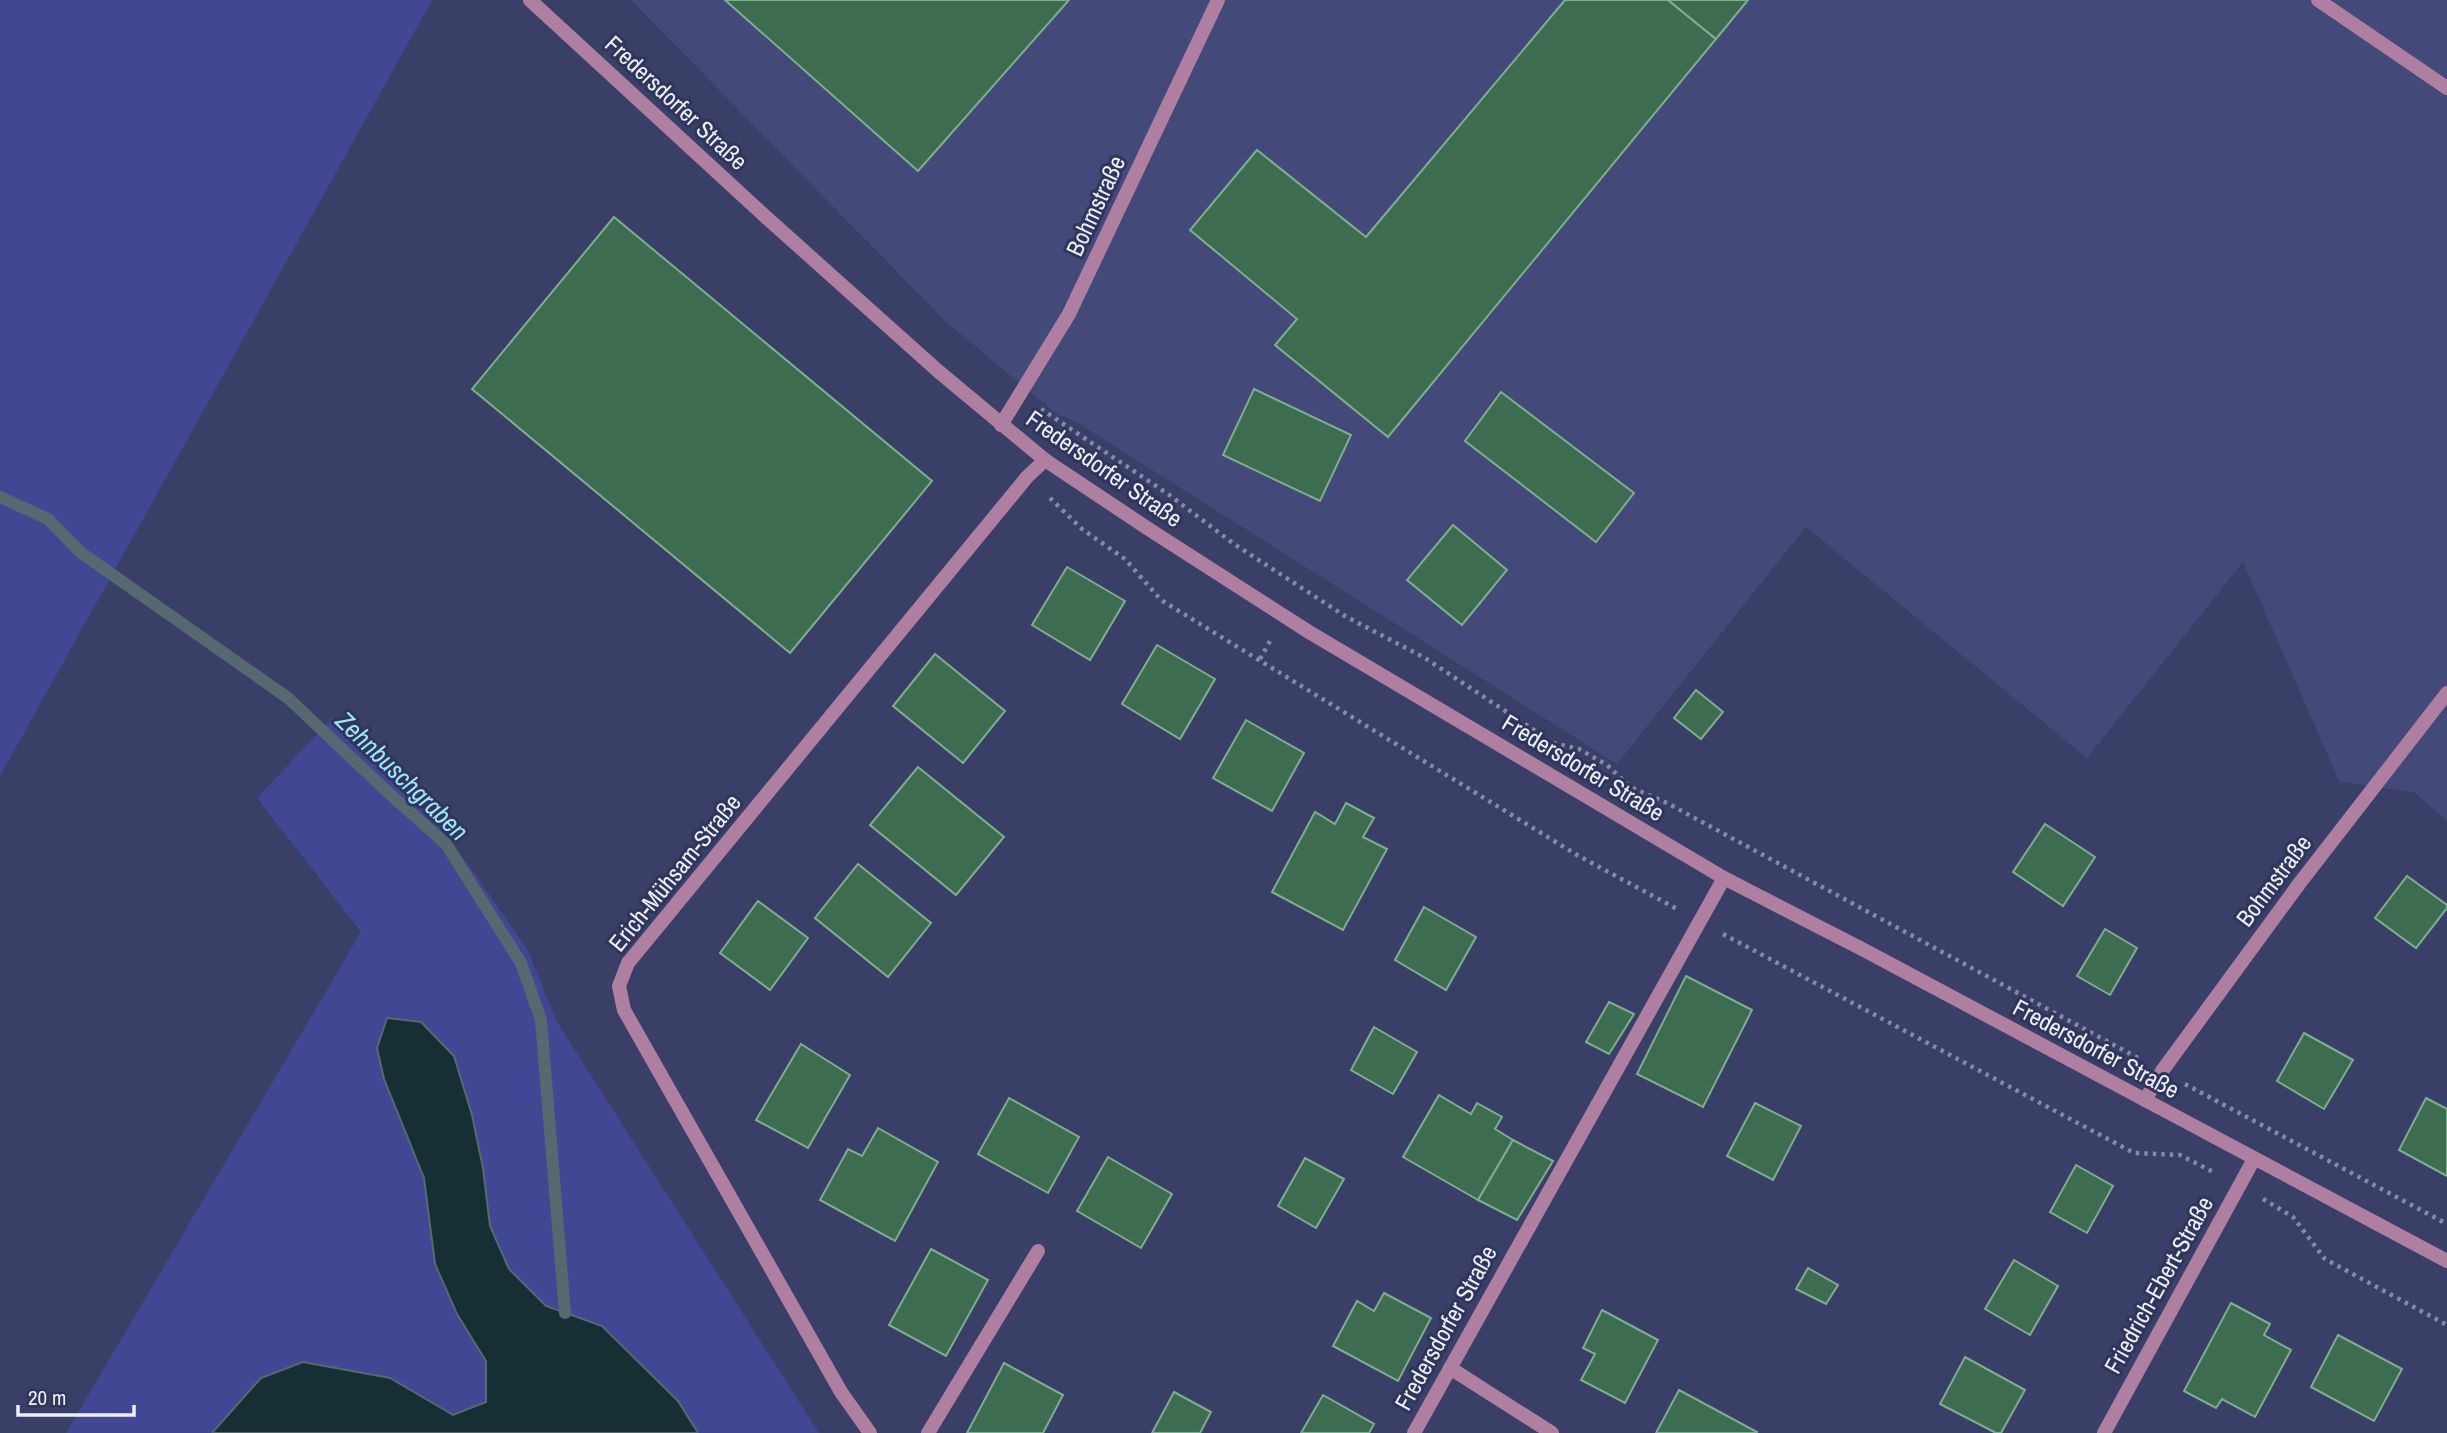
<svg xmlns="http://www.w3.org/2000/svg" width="2447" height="1433" viewBox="0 0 2447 1433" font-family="'Archivo Narrow',sans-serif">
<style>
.built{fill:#434978}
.green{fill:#424794}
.water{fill:#162f35;stroke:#566971;stroke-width:2}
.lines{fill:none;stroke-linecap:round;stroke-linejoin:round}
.stream{stroke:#566971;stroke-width:12}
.building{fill:#3e6c51;stroke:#7eae90;stroke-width:2}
.path{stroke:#858aa7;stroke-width:4.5;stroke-dasharray:3.5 5;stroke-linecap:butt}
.service{stroke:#ae7fa1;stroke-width:14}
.minor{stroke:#ae7fa1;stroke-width:14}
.tertiary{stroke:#ae7fa1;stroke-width:14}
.labels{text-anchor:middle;stroke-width:6;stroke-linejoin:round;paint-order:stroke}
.street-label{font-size:24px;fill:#eceffd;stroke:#30355b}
.water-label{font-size:26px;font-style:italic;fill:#9ce6fa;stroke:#30355b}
</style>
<rect width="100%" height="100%" fill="#3a3f67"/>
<!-- built -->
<path class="built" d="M631 0H2447V821L2415 793 2339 781 2243 562 2087 758 1806 527 1617 764 1073 420 1058 415 945 321Z"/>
<!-- green -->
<g class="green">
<path d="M0 0H432L0 776Z"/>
<path d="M332 718 404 782 473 871 527 949 557 1022 819 1433H66L361 932 257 798Z"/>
</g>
<!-- water -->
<path class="water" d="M387 1018 421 1022 454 1056 472 1115 483 1168 490 1226 509 1269 546 1306 602 1326 678 1401 698 1433H212L261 1378 303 1362 390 1378 453 1415 486 1402V1361L457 1314 435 1264 424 1178 384 1079 377 1048Z"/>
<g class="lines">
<!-- stream -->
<path class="stream" d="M0 497 48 519 80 552 288 698 393 797 446 844 521 963 541 1020 565 1313"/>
</g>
<!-- building -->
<g class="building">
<path d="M725 0H1069L918 171Z"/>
<path d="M1565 0H1668L1716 39 1388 437 1275 345 1297 319 1190 230 1257 150 1366 237Z"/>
<path d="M1668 0H1748L1716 39Z"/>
<path d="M614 217 932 481 790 653 472 389Z"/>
<path d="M1254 389 1351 435 1320 501 1223 455Z"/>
<path d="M1501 392 1634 493 1596 542 1465 441Z"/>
<path d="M1453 525 1507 570 1462 625 1407 580Z"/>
<path d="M1067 567 1125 601 1090 660 1032 625Z"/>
<path d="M1157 645 1215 679 1180 739 1122 704Z"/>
<path d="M935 654 1005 711 963 763 893 706Z"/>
<path d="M1696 690 1723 712 1701 739 1674 718Z"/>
<path d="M1246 720 1304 753 1272 811 1213 778Z"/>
<path d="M918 767 1004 837 956 895 870 825Z"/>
<path d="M1346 803 1374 818 1363 837 1387 849 1343 930 1272 892 1315 812 1335 824Z"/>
<path d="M2045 824 2095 857 2063 906 2013 872Z"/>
<path d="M858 864 931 923 888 977 815 918Z"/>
<path d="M2407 876 2447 905V908L2416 948 2375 918Z"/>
<path d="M758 901 808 938 770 990 720 953Z"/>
<path d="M1424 907 1476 937 1446 990 1395 960Z"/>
<path d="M2105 929 2137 948 2110 995 2077 976Z"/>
<path d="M1686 976 1752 1010 1703 1107 1637 1074Z"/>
<path d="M1609 1002 1634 1014 1609 1054 1586 1042Z"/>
<path d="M1374 1027 1417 1052 1393 1094 1351 1070Z"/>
<path d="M2304 1033 2353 1060 2324 1109 2277 1081Z"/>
<path d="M801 1044 850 1075 808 1148 756 1120Z"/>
<path d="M1439 1095 1471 1114 1477 1103 1502 1117 1495 1129 1513 1140 1478 1200 1403 1157Z"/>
<path d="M1009 1098 1079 1137 1048 1193 978 1154Z"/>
<path d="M2426 1098 2447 1109V1176L2399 1150Z"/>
<path d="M1755 1103 1801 1126 1773 1180 1727 1156Z"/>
<path d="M878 1128 938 1162 895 1241 820 1200 848 1149 862 1156Z"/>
<path d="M1513 1140 1553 1161 1517 1220 1478 1200Z"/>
<path d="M1108 1157 1172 1194 1141 1248 1077 1211Z"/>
<path d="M1305 1158 1344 1179 1316 1228 1278 1206Z"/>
<path d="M2076 1165 2113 1186 2087 1233 2050 1212Z"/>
<path d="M931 1249 988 1280 946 1356 889 1325Z"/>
<path d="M2014 1260 2058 1286 2030 1335 1985 1309Z"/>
<path d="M1808 1268 1838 1285 1826 1304 1796 1289Z"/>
<path d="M1384 1293 1431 1318 1398 1381 1333 1346 1357 1301 1374 1311Z"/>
<path d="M2231 1303 2270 1324 2264 1335 2291 1350 2255 1417 2222 1399 2216 1408 2184 1391Z"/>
<path d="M1602 1310 1658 1340 1625 1403 1581 1380 1595 1354 1583 1348Z"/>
<path d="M2338 1335 2402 1369 2374 1421 2311 1387Z"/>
<path d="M1965 1357 2025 1390 2001 1433H1996L1940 1404Z"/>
<path d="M1004 1363 1063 1395 1043 1433H967Z"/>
<path d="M1679 1390 1757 1432 1756 1433H1656Z"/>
<path d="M1174 1392 1211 1412 1200 1433H1152Z"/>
<path d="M1323 1395 1374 1424 1369 1433H1301Z"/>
</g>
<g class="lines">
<!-- path -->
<g class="path">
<path d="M1041 409 1168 494 1234 544 1345 616 1425 658 1540 734"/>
<path d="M1050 498 1082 529 1125 559 1161 600 1577 855 1679 910"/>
<path d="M1260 659 1271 639"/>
<path d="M1553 743 1579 749 1607 765 1630 787 1667 803 2138 1058"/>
<path d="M1723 934 2134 1153 2180 1155 2215 1173"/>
<path d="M2185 1084 2447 1224"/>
<path d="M2263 1199 2293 1217 2325 1259 2447 1325"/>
</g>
<!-- service -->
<g class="service">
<path d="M1450 1368 1552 1433"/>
<path d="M928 1433 1038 1251"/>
<path d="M1414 1433 1724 878"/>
</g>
<!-- minor -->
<g class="minor">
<path d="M2318 0 2447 88"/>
<path d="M1001 425 1069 314 1218 0"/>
<path d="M2145 1100 2162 1071 2299 884 2447 693"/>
<path d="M870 1433 841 1392 624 1010 619 986 628 963 1027 477 1045 460"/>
<path d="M2104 1433 2254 1159"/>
</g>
<!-- tertiary -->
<path class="tertiary" d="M530 0 767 218 938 371 1045 460 1147 528 1309 632 1724 878 1864 950 2447 1261"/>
</g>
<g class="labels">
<!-- street labels -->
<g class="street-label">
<text transform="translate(676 103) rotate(43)" y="8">Fredersdorfer Straße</text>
<text transform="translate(1096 206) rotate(-65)" y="8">Bohmstraße</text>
<text transform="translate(1104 469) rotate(35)" y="8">Fredersdorfer Straße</text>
<text transform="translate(1583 768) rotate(31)" y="8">Fredersdorfer Straße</text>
<text transform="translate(675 873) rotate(-51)" y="8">Erich-Mühsam-Straße</text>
<text transform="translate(2274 881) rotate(-53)" y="8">Bohmstraße</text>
<text transform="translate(2096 1049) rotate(28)" y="8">Fredersdorfer Straße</text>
<text transform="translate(2159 1285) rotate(-61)" y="8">Friedrich-Ebert-Straße</text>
<text transform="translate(1446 1328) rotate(-61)" y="8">Fredersdorfer Straße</text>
</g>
<!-- water labels -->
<g class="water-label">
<text transform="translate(402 776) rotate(44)" y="9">Zehnbuschgraben</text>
</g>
</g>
<!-- scale -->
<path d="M18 1405v10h116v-10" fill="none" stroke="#eceffd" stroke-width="3.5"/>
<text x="28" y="1405" font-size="21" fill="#eceffd" stroke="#30355b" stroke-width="5" paint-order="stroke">20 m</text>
</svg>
